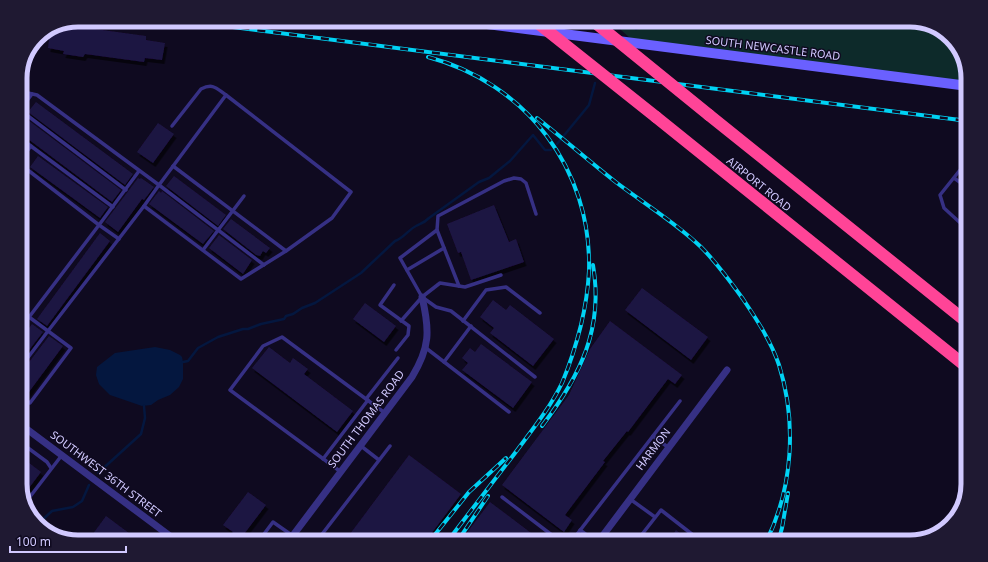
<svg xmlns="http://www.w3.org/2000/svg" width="988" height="562" viewBox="0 0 988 562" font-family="'Noto Sans',sans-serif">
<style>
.green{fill:#0d2a2a}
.water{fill:#04173f}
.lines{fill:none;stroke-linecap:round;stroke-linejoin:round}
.stream{stroke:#04173f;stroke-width:2.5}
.building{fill:#1f1443;filter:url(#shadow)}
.lane{stroke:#363084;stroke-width:3.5}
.street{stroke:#363084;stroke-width:7}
.secondary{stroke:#6a60ff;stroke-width:10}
.highway{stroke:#ff4497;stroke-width:12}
.rail-casing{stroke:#00d2f4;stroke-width:4}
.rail{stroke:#0f0a20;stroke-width:2.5;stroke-dasharray:8;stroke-linecap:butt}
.highway-bridge{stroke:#ff4497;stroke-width:12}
.labels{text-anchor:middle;stroke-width:3;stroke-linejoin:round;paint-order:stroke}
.street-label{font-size:11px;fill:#d1c9ff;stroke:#0f0a20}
.rim{fill:none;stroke:#d1c9ff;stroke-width:5}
</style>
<defs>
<filter id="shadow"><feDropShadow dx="2.5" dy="4" stdDeviation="0" flood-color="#0009"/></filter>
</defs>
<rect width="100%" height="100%" fill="#0f0a20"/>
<!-- green -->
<path class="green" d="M610 20H910L939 28 960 49 968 74V82L631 39Z"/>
<!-- water -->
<path class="water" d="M155 347 170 350 180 355 182 357 183 362V379L179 387 170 395 158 400 151 405 142 406 110 395 99 384 96 375 97 367 115 353Z"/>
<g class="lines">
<!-- stream -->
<g class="stream">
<path d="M634 20 636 29 645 24 671 23 681 20"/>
<path d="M557 144 589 105 595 83"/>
<path d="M183 362 188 361 198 348 218 337 243 329H248L261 324 284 319 286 316 293 314 302 308 315 303 361 273 395 241C404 238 408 230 416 226 422 223 424 223 429 218L479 182 489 178 510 161 533 135 545 150H551"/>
<path d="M98 473 141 434 145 418 144 406"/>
<path d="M36 522H40L52 511 73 507 82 501 89 485"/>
</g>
</g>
<!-- building -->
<g class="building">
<path d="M66 25 146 36V40L165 43 162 60 145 58 144 62 85 54 83 57 63 54 64 51 48 48 50 31Z"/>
<path d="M36 102 133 174 125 185 28 112Z"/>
<path d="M24 117 121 190 112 202 20 133V123Z"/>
<path d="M158 123 174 134 153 163 137 152Z"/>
<path d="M38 156 108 207 100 218 30 167Z"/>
<path d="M174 176 226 215 218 226 166 186Z"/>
<path d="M138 178 140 179 141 178 154 187 144 200 142 199 118 232 105 222Z"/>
<path d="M159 191 161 193 162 191 214 231 203 244 149 204Z"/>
<path d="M494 205 509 242 516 239 524 262 471 280 461 252 458 253 447 224Z"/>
<path d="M231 219 270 248 266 253 263 251 260 256 256 255 223 229Z"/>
<path d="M100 233 110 241 47 326 37 319Z"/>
<path d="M219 235 252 260 243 274 209 248Z"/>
<path d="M642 288 708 337 691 360 625 310Z"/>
<path d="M493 300 506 310 510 305 554 339 533 366 490 333 494 328 480 317Z"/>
<path d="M365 303 396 326 384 342 353 319Z"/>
<path d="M610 321 682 375 675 384 668 379 628 432 627 431 603 461 605 462 565 515 572 520 564 532 502 485 569 395 590 349Z"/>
<path d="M32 324 43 332 20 362V340Z"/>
<path d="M49 336 63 346 26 396 20 392V371L23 370Z"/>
<path d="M481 344 532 382 513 408 462 370 468 363 462 358 470 348 475 352Z"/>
<path d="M269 347 290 363 293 358 308 369 304 374 353 411 337 432 252 368Z"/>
<path d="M409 455 461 494 425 542H344Z"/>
<path d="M20 456 41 472 23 496 20 488Z"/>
<path d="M248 492 266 505 238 542 230 536 233 532 223 525Z"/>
<path d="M490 502 543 542H460Z"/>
<path d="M106 516 141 542H87Z"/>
<path d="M676 530 691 542H668Z"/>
</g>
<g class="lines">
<!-- lane -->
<g class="lane">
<path d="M20 87 28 93 37 95 159 185 226 95 351 192 332 218 286 251 241 279 144 206 48 331 71 348 30 403 20 395"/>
<path d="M20 110 126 190"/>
<path d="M20 110 32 94"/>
<path d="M172 126 201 89C213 83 216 88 226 95"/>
<path d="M20 138 113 207"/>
<path d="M20 159 31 146"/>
<path d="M968 163 964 165 940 195 944 208 968 230"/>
<path d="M20 164 99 225 20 329"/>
<path d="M173 166 286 251"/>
<path d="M954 178 968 188"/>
<path d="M144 206 159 185 264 265"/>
<path d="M20 209 22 210"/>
<path d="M437 230 438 216 504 181 514 178 521 179 526 183 536 214"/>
<path d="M119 239 99 225 139 171"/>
<path d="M203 250 244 196"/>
<path d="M407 270 444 248"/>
<path d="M394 285 380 305 409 326 408 335 396 350"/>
<path d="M459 286 437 230 400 258 422 297 436 307 451 311 535 377"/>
<path d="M401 321 422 297 440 283 465 287 501 275"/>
<path d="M463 321 486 290 506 287 540 313"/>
<path d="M426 348 509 412"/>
<path d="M444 362 471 326"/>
<path d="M20 368 48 331 29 317"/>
<path d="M366 399 398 358"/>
<path d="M653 436 669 448"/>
<path d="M20 442 47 462 51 468"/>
<path d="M361 446 379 460"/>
<path d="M323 459 368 400"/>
<path d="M341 472 230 390 263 346 282 337 385 413"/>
<path d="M502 497 561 542"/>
<path d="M630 499 655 517"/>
<path d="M24 501 29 498 62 455"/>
<path d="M580 530 596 542"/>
<path d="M258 542 273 522 293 536"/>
<path d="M316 542 390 446"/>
<path d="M571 542 680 401"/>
<path d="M636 542 661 510 702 542"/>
</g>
<!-- street -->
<g class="street">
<path d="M20 424 178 542"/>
<path d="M288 542 412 377C430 347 430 331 422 297"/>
<path d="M598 542 727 370"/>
</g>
<!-- secondary -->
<path class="secondary" d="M456 20 968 86"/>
<!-- highway -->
<g class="highway">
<path d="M709 115 968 323"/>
<path d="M656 117 968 368"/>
</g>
<defs>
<g id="rail">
<path d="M178 20 968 121"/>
<path d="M428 57C526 83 592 169 589 271 588 290 585 308 581 325 576 345 570 364 562 383 550 408 532 430 515 453 492 483 470 512 447 542"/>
<path d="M537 118C564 139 590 162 617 183 645 204 676 223 701 247 717 263 730 281 743 299 757 320 771 341 779 365 797 422 793 488 766 542"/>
<path d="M542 426C580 376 604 329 593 265"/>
<path d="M429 542 469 492 506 458"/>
<path d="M457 542 488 496"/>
<path d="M778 542 782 528 788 493"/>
</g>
</defs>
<!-- rail casing -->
<use href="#rail" class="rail-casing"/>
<!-- rail -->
<use href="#rail" class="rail"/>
<!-- highway-bridge -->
<g class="highway-bridge">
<path d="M534 20 656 117"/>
<path d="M592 20 709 115"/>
</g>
</g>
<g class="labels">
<!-- street labels -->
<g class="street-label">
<text transform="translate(773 48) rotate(7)" y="4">SOUTH NEWCASTLE ROAD</text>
<text transform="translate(759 184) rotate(39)" y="4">AIRPORT ROAD</text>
<text transform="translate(366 419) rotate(-53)" y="4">SOUTH THOMAS ROAD</text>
<text transform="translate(653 449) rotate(-53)" y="4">HARMON</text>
<text transform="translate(106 474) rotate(37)" y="4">SOUTHWEST 36TH STREET</text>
</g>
</g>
<!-- crop -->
<path d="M0 0H988V562H0ZM78 27H910A51 51 0 0 1 961 78V484A51 51 0 0 1 910 535H78A51 51 0 0 1 27 484V78A51 51 0 0 1 78 27Z" fill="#1f1932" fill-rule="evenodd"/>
<path class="rim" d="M78 27H910A51 51 0 0 1 961 78V484A51 51 0 0 1 910 535H78A51 51 0 0 1 27 484V78A51 51 0 0 1 78 27Z"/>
<!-- scale -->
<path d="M10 546v6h116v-6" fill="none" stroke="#d1c9ff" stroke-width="2"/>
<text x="16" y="546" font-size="12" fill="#d1c9ff" stroke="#0f0a20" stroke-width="3" paint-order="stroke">100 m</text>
</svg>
